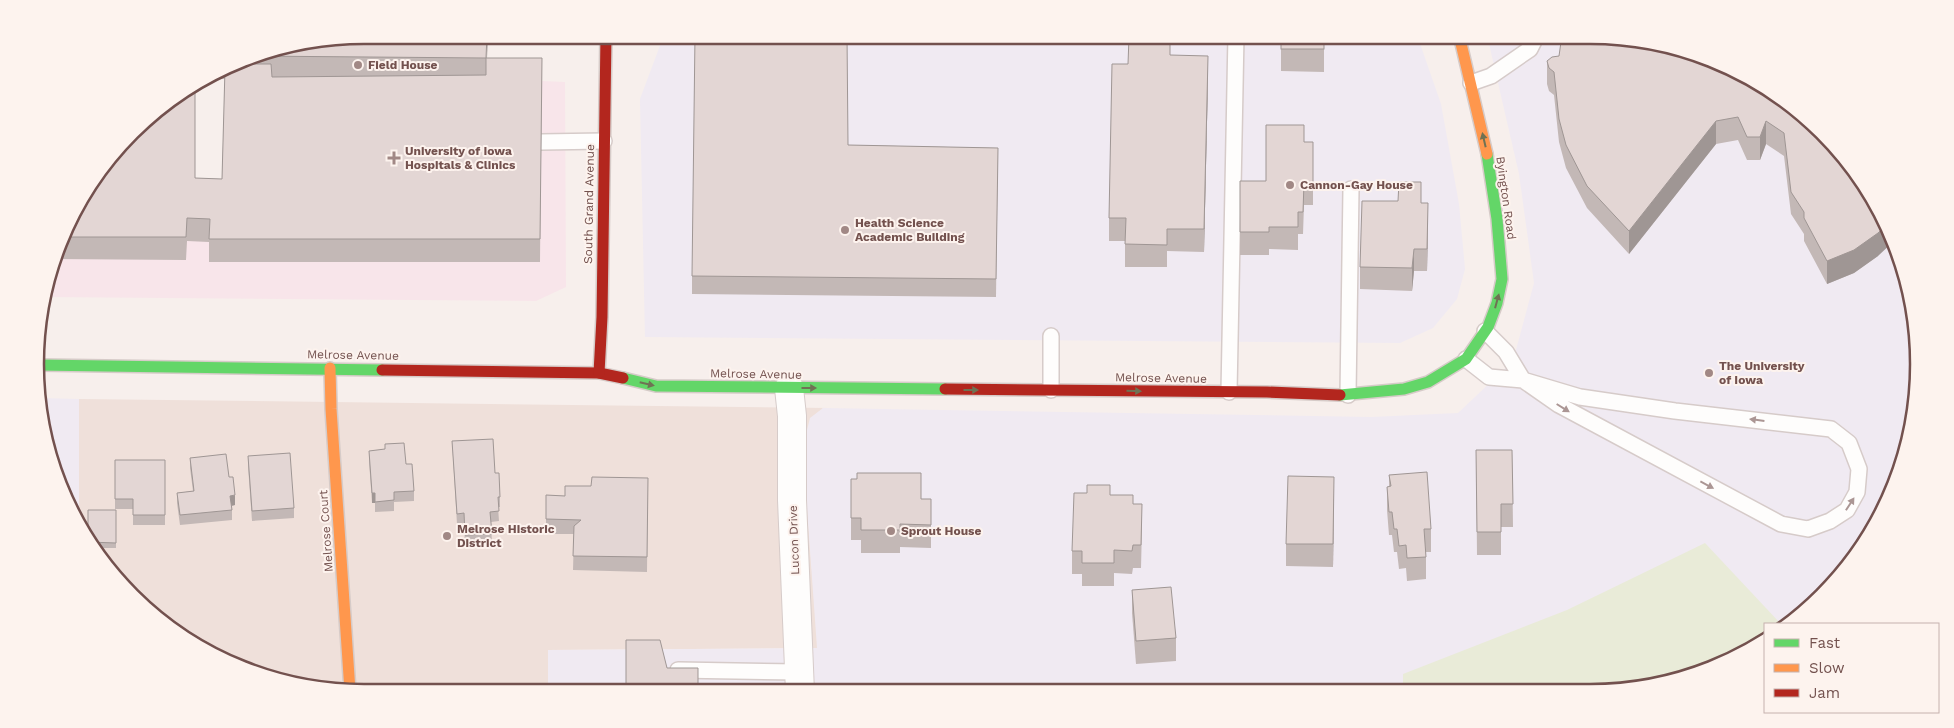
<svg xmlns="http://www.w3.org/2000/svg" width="1954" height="728" viewBox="0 0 1954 728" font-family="'Work Sans',sans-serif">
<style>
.residential{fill:#efe0da}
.education{fill:#f0eaf2}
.medical{fill:#f8e5ea}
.green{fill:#e9ebd8}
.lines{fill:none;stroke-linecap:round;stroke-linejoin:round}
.lane-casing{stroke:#d6cbc9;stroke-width:18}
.street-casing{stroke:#d6cbc9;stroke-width:30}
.fast-casing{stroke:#d6cbc8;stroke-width:14}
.slow-casing{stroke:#d6cbc8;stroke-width:14}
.jam-casing{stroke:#d6cbc8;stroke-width:14}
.lane{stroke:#fefdfc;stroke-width:15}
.street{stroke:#fefdfc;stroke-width:28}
.fast{stroke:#63d668;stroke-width:11}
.slow{stroke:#ff974d;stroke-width:11}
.jam{stroke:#b3261e;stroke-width:11}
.wall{fill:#c3b8b6}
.shaded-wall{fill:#9f9694}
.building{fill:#e3d6d4;stroke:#9f9694}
.oneway{fill:#6f7254}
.oneway2{fill:#ab9694}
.poi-dot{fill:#a18885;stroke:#fdf3ee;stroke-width:2}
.labels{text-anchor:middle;stroke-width:4;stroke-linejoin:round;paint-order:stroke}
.poi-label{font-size:12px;font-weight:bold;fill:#73514e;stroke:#fdf3ee;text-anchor:start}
.street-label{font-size:12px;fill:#73514e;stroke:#fdf3ee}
.rim{fill:none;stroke:#73514e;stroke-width:2.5}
</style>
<rect width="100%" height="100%" fill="#f7efec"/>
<!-- residential -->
<path class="residential" d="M79 399 829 408H823L806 434V494L818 648 548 650V693H364L279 682 219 659 173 631V623L162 624 90 547 79 525Z"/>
<!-- education -->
<g class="education">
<path d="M664 35H1417L1441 104 1459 204 1465 269 1457 299 1433 328 1400 343 645 337 640 99Z"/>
<path d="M1487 35H1590L1675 46 1736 69 1875 200 1902 259 1916 321 1918 386 1908 449 1864 547 1807 611 1788 624H1765V639L1735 659 1633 690 548 693V650L817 648 806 494V434L810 418 823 408 1371 417 1458 413 1513 361 1534 283 1519 174Z"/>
<path d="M40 398 79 399V525L60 490 41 428Z"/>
</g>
<!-- medical -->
<path class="medical" d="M542 81 565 82 566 287 536 301 43 297 52 259 147 116 195 82V200Z"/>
<!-- green -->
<path class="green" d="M1705 543 1781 624H1765V639L1735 659 1633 690 1403 691V674L1567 610Z"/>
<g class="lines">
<defs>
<g id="lane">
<path d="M1471 83 1491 76 1530 49 1537 35"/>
<path d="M541 142 604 141"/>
<path d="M1051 336V390"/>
<path d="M1466 359 1489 377 1523 380 1580 397 1675 411 1831 429 1849 443 1859 469 1857 492 1847 510 1830 521 1808 529 1781 524 1559 405 1523 380 1506 352 1485 331"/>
<path d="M1229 392 1236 35"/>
<path d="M1348 395 1351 189"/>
<path d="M678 670 799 672"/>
</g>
<path id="street" d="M789 388 792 416V500L800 692"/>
<g id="fast">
<path d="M39 365 382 370"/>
<path d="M623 378 656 386 945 389"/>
<path d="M1340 395 1404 389 1428 382 1466 359 1488 327 1497 303 1502 279 1497 219 1487 154"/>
</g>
<g id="slow">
<path d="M1459 35 1487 154"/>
<path d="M330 368 331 409 350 691"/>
</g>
<g id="jam">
<path d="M382 370 599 373 623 378"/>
<path d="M599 373 602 317 606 35"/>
<path d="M945 389 1267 392 1340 395"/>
</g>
</defs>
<!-- lane casing -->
<use href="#lane" class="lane-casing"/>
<!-- street casing -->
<use href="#street" class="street-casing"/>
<!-- fast casing -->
<use href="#fast" class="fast-casing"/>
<!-- slow casing -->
<use href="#slow" class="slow-casing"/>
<!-- jam casing -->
<use href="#jam" class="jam-casing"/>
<!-- lane -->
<use href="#lane" class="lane"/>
<!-- street -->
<use href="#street" class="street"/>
<!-- fast -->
<use href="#fast" class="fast"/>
<!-- slow -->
<use href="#slow" class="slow"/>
<!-- jam -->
<use href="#jam" class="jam"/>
</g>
<!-- wall -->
<g class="wall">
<path d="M1281 35H1324V72L1281 71Z"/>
<path d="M258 53 487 58H542L540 262H209V242L187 241 186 260 52 259 79 200 195 178 222 179 225 79 201 78Z"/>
<path d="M1170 55 1208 79 1204 252 1167 251V267H1125V241H1109V218L1128 64Z"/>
<path d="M1559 56 1736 69 1878 256 1854 273 1827 284 1804 241V234L1791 214 1784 156 1766 144 1760 160H1747L1738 140 1716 144 1629 254 1587 208 1566 168 1559 142 1554 95 1549 91 1547 84V61Z"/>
<path d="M1304 142H1313V205H1304L1303 234H1298V250L1269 249V255H1240V181H1266Z"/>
<path d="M848 145 998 148 996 297 692 294V276Z"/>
<path d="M1421 203 1428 225 1427 271H1414L1412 291 1360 289V267Z"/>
<path d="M452 441 495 473 500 497V507H498L499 521 491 522 492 544 465 545 464 523 457 524Z"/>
<path d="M1476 450H1512L1513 527H1501V555H1477Z"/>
<path d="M369 451 406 464 414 491V501L394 502V511L375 512V503H372L369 461Z"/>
<path d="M248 456 294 508V518L252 521 248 466Z"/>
<path d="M190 458 229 477 235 505 232 506V520L180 525 177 503V493L193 491 190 468Z"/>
<path d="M115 460H165V525H133V509H115Z"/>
<path d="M1389 475 1431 529V552H1426V579L1407 581 1406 568 1399 569 1397 552H1394L1392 535H1389L1387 510V487H1389Z"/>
<path d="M648 478 647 572 573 570 574 534H546V495L565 496 591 486Z"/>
<path d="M851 479 921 499H931V548L900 547V553H861V540H851Z"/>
<path d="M1110 495 1133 504 1142 527 1141 568H1133L1132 574 1114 573V586H1082V574H1072V551Z"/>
<path d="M1334 499 1333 567 1286 566V544Z"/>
<path d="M116 510V548H91L88 542Z"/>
<path d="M1132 590 1176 638V661L1136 664 1132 613Z"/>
</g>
<!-- shaded-wall -->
<g class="shaded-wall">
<path d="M487 35H488L486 81Z"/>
<path d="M1208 56V79L1204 252V229Z"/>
<path d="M1716 121V144L1629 254V231Z"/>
<path d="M1766 121V144L1760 160V137Z"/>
<path d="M1428 203V225L1427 271V249Z"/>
<path d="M1886 225 1894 241 1878 256 1854 273 1827 284V261Z"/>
<path d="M1414 249V271L1412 291V268Z"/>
<path d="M1334 477V499L1333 567V544Z"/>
<rect x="372" y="493" width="3" height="10"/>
<path d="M235 495V505L230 506V496Z"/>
</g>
<!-- building -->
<g class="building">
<path d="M364 35H487L486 58H542L540 239H209L210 219 187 218 186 237H62L79 200 147 116 195 82V178L222 179 225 68 232 64H271L272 77 486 75V58L250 56 258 53Z"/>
<path d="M695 35H847L848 145 998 148 996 279 692 276Z"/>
<rect x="1281" y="35" width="43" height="14"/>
<path d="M1562 35H1590L1675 46 1736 69 1791 103 1838 147 1875 200 1886 225 1878 233 1854 250 1827 261 1804 218V212L1791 192 1784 133 1766 121 1760 137H1747L1738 117 1716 121 1629 231 1587 186 1566 145 1559 119 1554 72 1549 68 1547 61 1552 57 1559 56Z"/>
<path d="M1129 37 1170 38V55L1208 56 1204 229H1167V245L1125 244 1126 218H1109L1112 64H1128Z"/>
<path d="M1266 125H1304V142H1313V182H1304L1303 212H1298V227H1269V232H1240V181H1266Z"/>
<path d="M1399 182H1421V203H1428L1427 249H1414L1412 268 1360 267 1362 201H1398Z"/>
<path d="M493 439 495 473H499L500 497H498L499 511 490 512 492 534 465 535 464 513 457 514 452 441Z"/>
<path d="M404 443 406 464H412L414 491 394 492V500L375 502V493H372L369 451 385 449V444Z"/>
<path d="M1476 450H1512L1513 504H1501V532H1477Z"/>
<path d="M290 453 294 508 252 511 248 456Z"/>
<path d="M226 454 229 477H233L235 495 230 496 232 510 180 515 177 493 194 491 190 458Z"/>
<path d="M115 460H165V515H133V499H115Z"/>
<path d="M1427 472 1431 529H1424L1426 557 1407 558 1406 545 1399 546 1397 529H1394L1392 512H1389L1387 487 1391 486 1389 475Z"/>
<path d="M857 473H921V499H931V525L900 524V530H861V518H851V479H857Z"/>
<path d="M1288 476 1334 477 1333 544H1286Z"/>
<path d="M592 477 648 478 647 557 573 556 574 526 581 520 546 519V495L565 496V486H591Z"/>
<path d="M1087 485H1110V495H1133V504H1142L1141 545H1133L1132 551 1114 550V563H1082V551H1072L1074 493H1087Z"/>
<path d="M88 510H116V543L88 542Z"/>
<path d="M1171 587 1176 638 1136 641 1132 590Z"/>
<path d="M626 640H660L667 668H698V692H626Z"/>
</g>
<!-- one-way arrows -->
<defs><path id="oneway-solid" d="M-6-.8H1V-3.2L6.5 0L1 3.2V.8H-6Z" transform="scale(1.25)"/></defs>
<g class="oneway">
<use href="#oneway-solid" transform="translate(1484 140) rotate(-103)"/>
<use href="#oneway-solid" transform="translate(1497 301) rotate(-75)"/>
<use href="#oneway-solid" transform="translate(647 384) rotate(13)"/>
<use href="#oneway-solid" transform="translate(809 388)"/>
<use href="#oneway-solid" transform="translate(971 390)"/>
<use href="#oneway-solid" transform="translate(1134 391) rotate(1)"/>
</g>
<g class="oneway2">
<use href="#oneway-solid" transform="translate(1563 408) rotate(32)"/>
<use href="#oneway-solid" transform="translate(1757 420) rotate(-173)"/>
<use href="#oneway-solid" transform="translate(1707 485) rotate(28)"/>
<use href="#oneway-solid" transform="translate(1850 504) rotate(-57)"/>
</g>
<!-- markers -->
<g class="poi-dot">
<circle cx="358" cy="65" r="5"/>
<path d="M391.5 150.5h5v5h5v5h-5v5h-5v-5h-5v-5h5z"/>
<circle cx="1290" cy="185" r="5"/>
<circle cx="845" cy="230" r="5"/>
<circle cx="1709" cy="373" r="5"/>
<circle cx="891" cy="531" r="5"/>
<circle cx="447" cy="536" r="5"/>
</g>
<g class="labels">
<!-- poi labels -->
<g class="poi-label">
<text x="368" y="69">Field House</text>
<text x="405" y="155">University of Iowa<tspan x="405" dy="14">Hospitals &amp; Clinics</tspan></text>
<text x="1300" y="189">Cannon-Gay House</text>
<text x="855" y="227">Health Science<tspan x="855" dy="14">Academic Building</tspan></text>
<text x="1719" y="370">The University<tspan x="1719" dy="14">of Iowa</tspan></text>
<text x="457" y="533">Melrose Historic<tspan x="457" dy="14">District</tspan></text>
<text x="901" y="535">Sprout House</text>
</g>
<!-- street labels -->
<g class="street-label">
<text transform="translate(1506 198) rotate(82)" y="4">Byington Road</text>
<text transform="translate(589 204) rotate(-89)" y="4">South Grand Avenue</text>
<text transform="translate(353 355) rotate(1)" y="4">Melrose Avenue</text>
<text transform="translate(756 374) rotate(1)" y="4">Melrose Avenue</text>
<text transform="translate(1161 378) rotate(1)" y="4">Melrose Avenue</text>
<text transform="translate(326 531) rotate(-94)" y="4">Melrose Court</text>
<text transform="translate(794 540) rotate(-92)" y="4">Lucon Drive</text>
</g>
</g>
<!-- crop -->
<path d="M0 0H1954V728H0ZM364 44H1590A320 320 0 0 1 1910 364V364A320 320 0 0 1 1590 684H364A320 320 0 0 1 44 364V364A320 320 0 0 1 364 44Z" fill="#fdf3ee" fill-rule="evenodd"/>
<path class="rim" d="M364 44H1590A320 320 0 0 1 1910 364V364A320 320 0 0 1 1590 684H364A320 320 0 0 1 44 364V364A320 320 0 0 1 364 44Z"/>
<!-- legend -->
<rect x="1764" y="623" width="175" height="90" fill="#fdf3ee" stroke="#c6b2ae"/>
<rect x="1774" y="639" width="25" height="8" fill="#63d668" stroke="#c6b2ae"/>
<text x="1809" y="648" font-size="15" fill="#73514e">Fast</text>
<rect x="1774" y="664" width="25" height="8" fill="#ff974d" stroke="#c6b2ae"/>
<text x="1809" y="673" font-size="15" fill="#73514e">Slow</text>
<rect x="1774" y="689" width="25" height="8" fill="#b3261e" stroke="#c6b2ae"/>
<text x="1809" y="698" font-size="15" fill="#73514e">Jam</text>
</svg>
